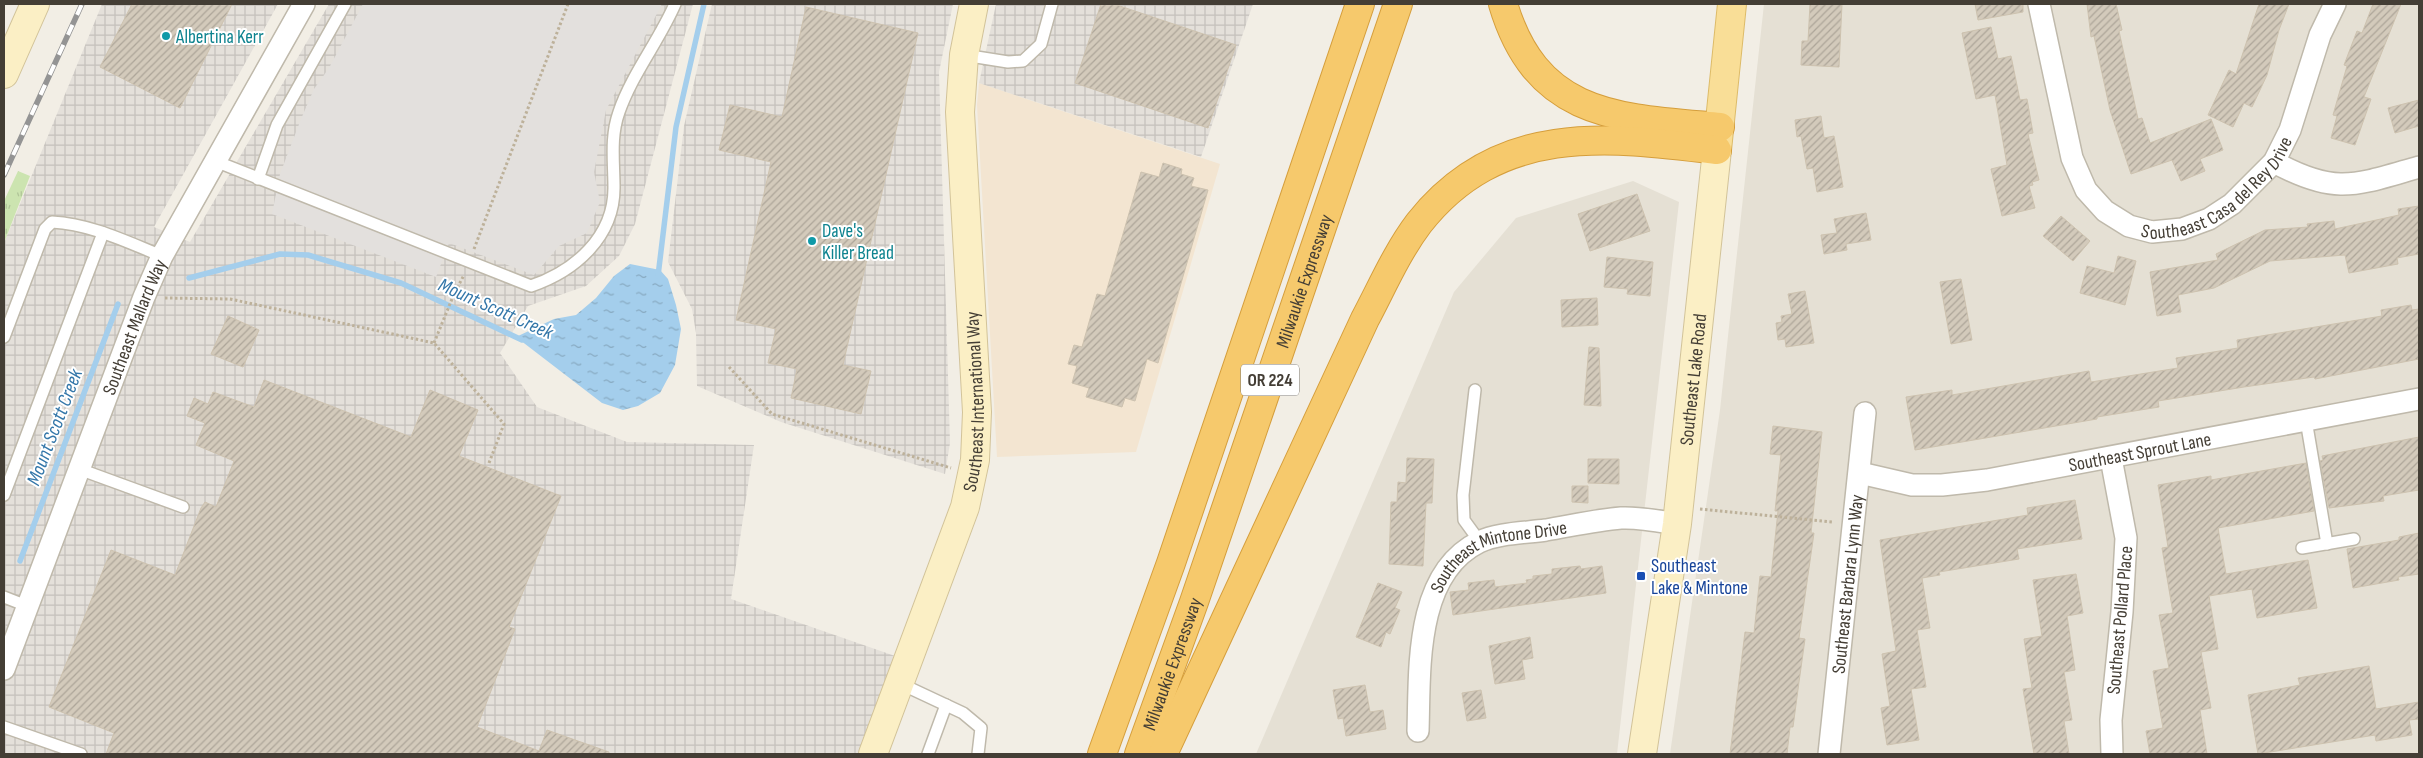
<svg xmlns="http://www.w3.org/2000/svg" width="2423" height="758" viewBox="0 0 2423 758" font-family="'Sofia Sans Condensed',sans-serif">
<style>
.residential{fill:#e5e0d4}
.commercial{fill:#f3e5d1}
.industrial{fill:url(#industrial-grid)}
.grass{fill:url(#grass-tufts)}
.parking{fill:#e3e0dd}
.water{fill:url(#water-ripples)}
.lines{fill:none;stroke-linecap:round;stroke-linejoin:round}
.stream{stroke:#a4ceec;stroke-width:5.5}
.building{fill:url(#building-hatch);stroke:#cdc2af}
.lane-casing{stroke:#bfb9ab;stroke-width:14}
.street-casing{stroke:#bfb9ab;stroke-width:24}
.secondary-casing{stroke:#d2c399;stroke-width:30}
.primary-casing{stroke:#ddbb68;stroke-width:30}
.highway-casing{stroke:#d59e3c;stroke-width:30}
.path{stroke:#bdb19a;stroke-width:3;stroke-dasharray:2.5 2.5;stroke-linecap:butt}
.lane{stroke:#fff;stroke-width:11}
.street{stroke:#fff;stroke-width:21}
.secondary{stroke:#fbefc5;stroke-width:28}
.primary{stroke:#f9de97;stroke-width:28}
.highway{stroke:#f6c96c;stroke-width:28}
.rail-casing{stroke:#949494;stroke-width:5.5}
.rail{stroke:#fff;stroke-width:4;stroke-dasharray:11;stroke-linecap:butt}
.culture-dot{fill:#0f9aa8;stroke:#fff;stroke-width:2}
.transit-dot{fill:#1a4fb4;stroke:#fff;stroke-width:2}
.labels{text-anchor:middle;stroke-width:4;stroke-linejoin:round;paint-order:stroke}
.shield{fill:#fff;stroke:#7c7872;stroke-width:1}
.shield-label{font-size:18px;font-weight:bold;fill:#443e35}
.culture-label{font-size:19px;fill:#0d838f;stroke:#fff;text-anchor:start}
.street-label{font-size:19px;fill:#443e35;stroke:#fff}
.transit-label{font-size:19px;fill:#164399;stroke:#fff;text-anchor:start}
.water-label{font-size:20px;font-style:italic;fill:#3477a9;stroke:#fff}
</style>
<defs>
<pattern id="industrial-grid" width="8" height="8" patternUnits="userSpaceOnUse" patternTransform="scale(1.25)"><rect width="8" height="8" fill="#e4e0da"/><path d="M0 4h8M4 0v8" fill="none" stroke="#c5c1bc"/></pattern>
<pattern id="grass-tufts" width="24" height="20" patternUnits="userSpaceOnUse" patternTransform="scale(1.25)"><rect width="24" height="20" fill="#cce4b0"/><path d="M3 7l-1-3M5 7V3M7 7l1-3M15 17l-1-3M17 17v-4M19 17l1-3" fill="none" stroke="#b0c598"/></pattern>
<pattern id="water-ripples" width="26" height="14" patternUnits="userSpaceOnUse" patternTransform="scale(1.25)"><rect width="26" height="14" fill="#a4ceec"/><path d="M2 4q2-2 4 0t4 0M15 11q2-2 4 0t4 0" fill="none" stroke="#87a9c0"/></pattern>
<pattern id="building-hatch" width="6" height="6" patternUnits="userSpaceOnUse" patternTransform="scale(1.25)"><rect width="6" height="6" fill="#d3cabb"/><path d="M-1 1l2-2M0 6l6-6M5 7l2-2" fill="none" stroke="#ada599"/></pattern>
</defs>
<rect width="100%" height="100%" fill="#f2eee5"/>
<!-- residential -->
<g class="residential">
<path d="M1764 4H2419V754H1670L1720 410Z"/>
<path d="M1633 181 1679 202 1617 754H1256L1454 292 1516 218Z"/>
</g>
<!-- commercial -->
<path class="commercial" d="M979 83 1220 164 1136 452 997 457 977 105Z"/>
<!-- industrial -->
<g class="industrial">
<path d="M102 4H278L154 227 190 242 329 4H693L635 224 619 256 586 286 528 306 500 353 537 407 627 442 754 445 731 599 898 657 858 754H4V243Z"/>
<path d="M712 4H953L939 72 950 443 945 474 781 422 697 386 696 333 692 309 668 262 684 126Z"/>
<path d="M996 4H1253L1201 157 979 83Z"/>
</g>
<!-- grass -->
<path class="grass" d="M18 171 30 176 4 243V201Z"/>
<!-- parking -->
<path class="parking" d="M363 4H662L606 110 594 172 600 202 587 233 559 246 534 275 449 243 436 277 272 214 280 174 301 119 314 89 329 68Z"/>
<!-- water -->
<path class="water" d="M630 264 660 270 668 279 676 305 681 329 675 365 660 393 638 406 623 410 602 403 516 337 554 319 576 315 596 298 614 276Z"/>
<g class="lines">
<!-- stream -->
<g class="stream">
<path d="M658 276 676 127 704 4"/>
<path d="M189 278 280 254 308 255 401 283 522 340"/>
<path d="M20 561 118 304"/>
</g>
</g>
<!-- building -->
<g class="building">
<path d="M132 4H232L180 108 100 67Z"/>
<path d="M1101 4H1114L1236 45 1208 128 1075 83Z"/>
<path d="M1810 4H1842L1839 67 1801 65 1802 41H1808Z"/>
<path d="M1975 4H2023V12L1978 20Z"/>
<path d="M2087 4H2116L2122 30 2119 31 2138 119 2142 118 2150 143 2211 119 2223 150 2200 159 2205 171 2181 181 2172 160 2131 174 2110 110 2094 36 2091 37Z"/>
<path d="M2259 4H2289L2279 30 2267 75 2252 107 2244 103 2233 127 2208 115 2229 70 2236 74Z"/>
<path d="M2373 4H2401L2364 97 2371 99 2355 145 2331 138 2337 116 2333 115 2347 66 2344 65 2357 31 2362 33Z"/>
<path d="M806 7 918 33 843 365 871 371 861 414 791 398 797 369 768 363 776 329 736 320 771 162 719 150 730 105 782 117Z"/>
<path d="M1991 27 1998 59 2011 56 2020 100 2027 99 2033 133 2028 134 2039 180 2032 182 2033 185 2029 186 2035 208 2002 216 1991 169 2007 165 1995 95 1976 99 1962 33Z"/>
<path d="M2419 100V126L2395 133 2388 108Z"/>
<path d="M1821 116 1824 138 1834 136 1843 187 1817 192 1813 168 1807 169 1801 136 1797 137 1795 120Z"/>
<path d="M1163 163 1182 169 1181 174 1194 178 1191 186 1208 190 1158 363 1147 359 1135 401 1125 398 1122 407 1086 397 1089 388 1072 383 1077 366 1068 364 1074 345 1082 347 1097 294 1105 296 1141 172 1159 177Z"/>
<path d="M1637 194 1650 231 1590 251 1578 214Z"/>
<path d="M2419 206V254L2397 258 2398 264 2349 273 2345 255 2270 261 2214 288 2178 295 2181 312 2157 316 2150 272 2218 260 2216 254 2265 230 2308 227 2307 224 2334 221 2335 229 2399 215 2398 209Z"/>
<path d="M1866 213 1871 240 1846 244 1847 250 1824 254 1821 235 1837 233 1834 219Z"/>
<path d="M2061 216 2090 241 2073 261 2043 236Z"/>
<path d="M2118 256 2136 261 2125 305 2080 293 2087 266 2114 273Z"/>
<path d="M1607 257 1653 262 1650 296 1627 294 1628 289 1604 287Z"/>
<path d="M1961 279 1972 340 1951 344 1940 282Z"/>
<path d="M1805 291 1814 343 1786 347 1785 339 1778 340 1776 323 1782 322 1781 316 1792 314 1788 294Z"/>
<path d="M1597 298 1598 325 1562 327 1561 300Z"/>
<path d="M2411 305 2412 310 2419 309V359L2315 379 2314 377 2244 387 2158 401 2159 407 2097 417V419L1915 450 1906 397 1952 390V395L2089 371 2091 382 2178 368 2176 358 2238 348 2237 340 2382 316 2381 310Z"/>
<path d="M228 316 259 330 243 367 211 354Z"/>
<path d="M1589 347 1599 348 1601 406 1584 405Z"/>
<path d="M264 380 411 437 430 390 478 410 459 456 561 496 509 627 515 629 477 727 539 751 547 730 609 752V754H106L114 733 49 707 111 550 175 575 201 508 205 502 216 507 234 461 196 445 205 423 187 416 194 398 208 404 213 392 254 407Z"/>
<path d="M1773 426 1822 432 1811 533H1814L1799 638 1805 639 1799 682 1793 727H1790L1787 754H1730L1745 632 1754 633 1760 576 1771 577 1778 511H1775L1781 455 1770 454Z"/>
<path d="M2419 437V490L2383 496 2384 501 2329 508 2320 461 2323 460 2322 456Z"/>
<path d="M1407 458 1434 459 1432 503H1426L1423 566 1389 564 1391 502H1397L1398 482 1406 483Z"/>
<path d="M1588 459H1619V484L1588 483Z"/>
<path d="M2306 463 2314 511 2218 528 2226 574 2308 560 2317 608 2257 618 2252 589 2209 596 2218 649 2201 652 2211 708 2200 710 2207 754H2150L2146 731 2163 728 2153 671 2169 668 2159 615 2173 613 2162 548 2168 547 2158 485 2211 476V480Z"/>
<path d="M1572 486H1588V503L1572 502Z"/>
<path d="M2075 500 2082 539 2017 549 2019 559 1939 572 1940 575 1922 578 1930 628 1917 630 1926 687 1911 689 1919 740 1887 745 1881 708 1890 706 1882 654 1896 651 1880 540 2028 515 2027 508Z"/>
<path d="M2419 533V574L2398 577 2399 580 2353 588 2347 549 2399 540V537Z"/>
<path d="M1580 566 1581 569 1602 566 1606 593 1453 615 1450 592 1469 590 1468 583 1494 580 1495 587 1527 583 1526 580 1533 579V576L1552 574V569Z"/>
<path d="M2076 574 2083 613 2067 616 2075 670 2064 672 2072 720 2064 721 2069 754H2034L2023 689 2032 688 2024 639 2042 636 2033 580Z"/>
<path d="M1378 583 1402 592 1395 608 1400 610 1390 634 1386 632 1381 647 1356 637Z"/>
<path d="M1530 637 1533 658 1522 660 1525 679 1495 684 1489 646Z"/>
<path d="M2369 666 2376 709 2419 702V719L2409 720 2412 735 2376 741 2375 735 2258 754 2248 695 2300 685 2298 678Z"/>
<path d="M1365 685 1370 712 1383 710 1386 729 1346 736 1343 718 1338 719 1333 690Z"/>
<path d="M1481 690 1486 718 1467 721 1462 693Z"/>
</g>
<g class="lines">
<defs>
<g id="lane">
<path d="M964 55 1008 62 1023 61 1041 44 1052 4"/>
<path d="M215 161 531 286C575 271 614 237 614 188 614 162 610 137 619 112 632 74 659 41 675 4"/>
<path d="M258 179 277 125 345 4"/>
<path d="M4 337 45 229 52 222C91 224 127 242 162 256"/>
<path d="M1475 390 1463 495 1464 520 1480 542"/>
<path d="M2306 420 2327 544"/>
<path d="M79 469 183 507"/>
<path d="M4 495 103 233"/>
<path d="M2302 548 2354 539"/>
<path d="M4 597 27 606"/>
<path d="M899 683 963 713 981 728 978 754"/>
<path d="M4 727 81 754"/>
<path d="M928 754 946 705"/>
</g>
<g id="street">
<path id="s1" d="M2039 4 2072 158 2086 190 2105 211 2129 226 2152 232 2182 229 2209 219 2232 204 2274 162 2290 130 2320 35 2335 4"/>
<path d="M2274 162C2336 196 2356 185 2419 167"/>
<path d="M2111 458 2126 538 2122 612 2111 720 2112 754"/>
<path id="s2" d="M1860 473 1912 485H1942L1987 480 2419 399"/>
<path id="s3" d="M4 669 144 297 162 256 304 4"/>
<path id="s4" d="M1418 731C1420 670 1414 574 1479 542 1498 533 1524 533 1546 530 1570 526 1596 520 1621 518 1639 517 1659 521 1677 524"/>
<path id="s5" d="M1829 754 1865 413"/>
</g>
<g id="secondary">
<path d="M4 74 35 4"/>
<path id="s6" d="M873 754 965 507 975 460 977 412 960 112 964 55 974 4"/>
<path id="s7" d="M1642 754 1677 524 1717 150"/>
</g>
<path id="primary" d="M1717 150 1732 4"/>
<g id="highway">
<path d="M1503 4C1537 118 1618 118 1720 127"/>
<path d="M1102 754 1171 563 1360 4"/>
<path id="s8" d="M1139 754 1194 602 1398 4"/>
<path d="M1163 754 1365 319C1382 287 1397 252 1419 223 1498 123 1605 136 1717 150"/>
</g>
</defs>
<!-- lane casing -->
<use href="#lane" class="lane-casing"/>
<!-- street casing -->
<use href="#street" class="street-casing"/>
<!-- secondary casing -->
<use href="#secondary" class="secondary-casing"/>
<!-- primary casing -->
<use href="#primary" class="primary-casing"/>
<!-- highway casing -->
<use href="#highway" class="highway-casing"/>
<!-- path -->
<g class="path">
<path d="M474 249 568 4"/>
<path d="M165 298 230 299 434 343 504 424 489 463"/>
<path d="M434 343 454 294 464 275"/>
<path d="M729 367 772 414 951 468"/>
<path d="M1700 509 1833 522"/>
</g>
<!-- lane -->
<use href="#lane" class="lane"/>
<!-- street -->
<use href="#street" class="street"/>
<!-- secondary -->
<use href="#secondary" class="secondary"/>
<!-- primary -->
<use href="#primary" class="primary"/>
<!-- highway -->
<use href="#highway" class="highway"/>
<defs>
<path id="rail" d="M4 175 82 4"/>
</defs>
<!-- rail casing -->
<use href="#rail" class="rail-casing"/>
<!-- rail -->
<use href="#rail" class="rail"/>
</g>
<!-- markers -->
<g class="culture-dot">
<circle cx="166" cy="36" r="5"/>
<circle cx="812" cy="241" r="5"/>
</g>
<rect class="transit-dot" x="1636" y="571" width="10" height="10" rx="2.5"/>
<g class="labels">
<!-- shield labels -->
<rect class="shield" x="1241" y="364.5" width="58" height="31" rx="4"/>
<g class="shield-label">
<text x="1270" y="386">OR 224</text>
</g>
<!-- culture labels -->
<g class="culture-label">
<text x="176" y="43">Albertina Kerr</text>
<text x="822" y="237">Dave's<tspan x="822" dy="22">Killer Bread</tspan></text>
</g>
<!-- street labels -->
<g class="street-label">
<text dy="7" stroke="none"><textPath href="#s1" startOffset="354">Southeast Casa del Rey Drive</textPath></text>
<text dy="7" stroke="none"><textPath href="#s8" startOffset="501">Milwaukie Expressway</textPath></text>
<text dy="7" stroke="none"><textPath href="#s3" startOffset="366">Southeast Mallard Way</textPath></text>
<text dy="7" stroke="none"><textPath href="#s7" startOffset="378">Southeast Lake Road</textPath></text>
<text dy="7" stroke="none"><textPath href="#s6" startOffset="370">Southeast International Way</textPath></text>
<text dy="7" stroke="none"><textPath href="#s2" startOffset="284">Southeast Sprout Lane</textPath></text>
<text dy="7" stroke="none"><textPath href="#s4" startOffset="220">Southeast Mintone Drive</textPath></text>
<text dy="7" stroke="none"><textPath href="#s5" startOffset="171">Southeast Barbara Lynn Way</textPath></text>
<text transform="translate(2119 620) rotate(-85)" y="7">Southeast Pollard Place</text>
<text dy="7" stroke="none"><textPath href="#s8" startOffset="96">Milwaukie Expressway</textPath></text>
</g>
<!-- transit labels -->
<g class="transit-label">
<text x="1651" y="572">Southeast<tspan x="1651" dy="22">Lake &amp; Mintone</tspan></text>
</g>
<!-- water labels -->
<g class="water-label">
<text transform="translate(496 308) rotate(24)" y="7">Mount Scott Creek</text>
<text transform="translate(54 427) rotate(-69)" y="7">Mount Scott Creek</text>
</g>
</g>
<!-- border -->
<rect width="2423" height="758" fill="none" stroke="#443e35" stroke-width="10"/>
</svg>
